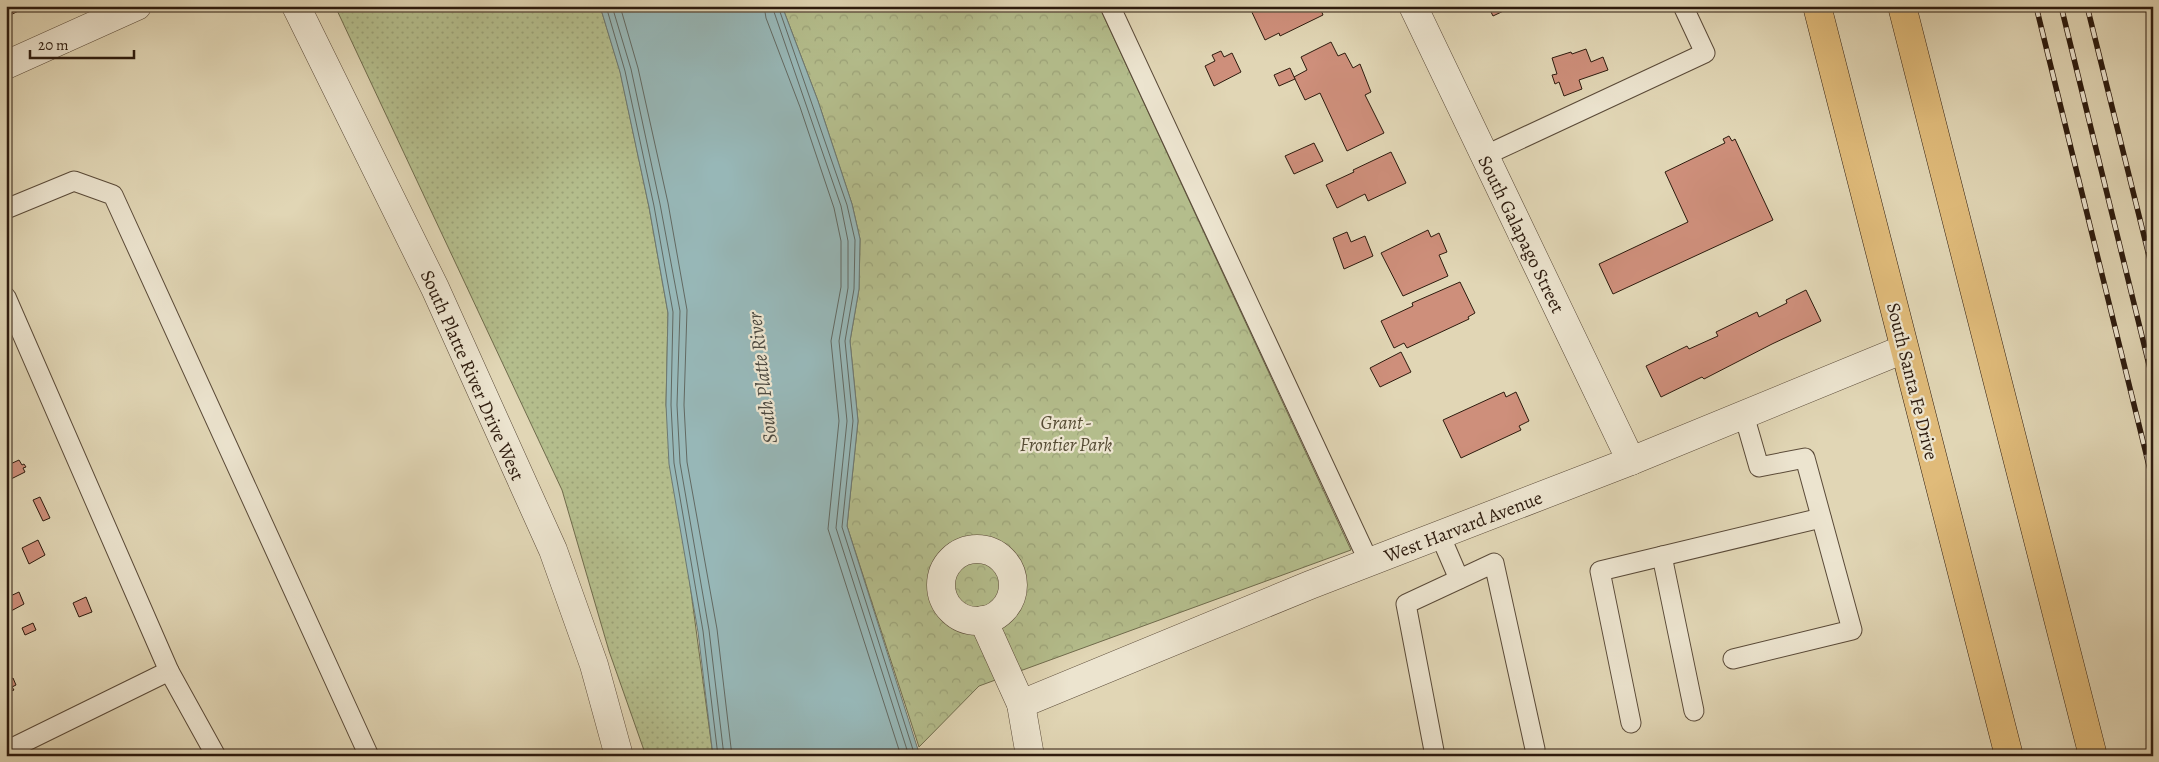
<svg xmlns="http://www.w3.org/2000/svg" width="2159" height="762" viewBox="0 0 2159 762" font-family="Alegreya,serif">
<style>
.grass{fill:url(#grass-dots);stroke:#706c4d}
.park{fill:url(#park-crowns);stroke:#706c4d}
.water{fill:#97b7b7;stroke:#6d7973}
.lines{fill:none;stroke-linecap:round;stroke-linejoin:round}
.shore{stroke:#626962;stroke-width:1}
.building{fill:#ce8f7b;stroke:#2d1b0e}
.service-casing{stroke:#5a4a38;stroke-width:21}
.minor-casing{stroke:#5a4a38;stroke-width:29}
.tertiary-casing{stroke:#5a4a38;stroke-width:29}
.trunk-casing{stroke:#2d1b0e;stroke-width:29}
.service{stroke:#ece4cf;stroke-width:19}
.minor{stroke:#ece4cf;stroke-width:28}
.tertiary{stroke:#ece4cf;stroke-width:28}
.trunk{stroke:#e0bb7a;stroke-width:28}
.tram{stroke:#2d1b0e;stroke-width:1}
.rail-casing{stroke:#2d1b0e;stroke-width:5.5}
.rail{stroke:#ece4cf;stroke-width:4;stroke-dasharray:11;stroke-linecap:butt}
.labels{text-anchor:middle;stroke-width:4.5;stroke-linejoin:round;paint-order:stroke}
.street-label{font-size:19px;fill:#2d1b0e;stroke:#ece4cf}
.park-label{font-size:19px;font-style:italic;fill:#564c34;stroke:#ece4cf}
.water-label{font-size:20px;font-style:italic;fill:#4d4a41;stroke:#ece4cf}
</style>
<defs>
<pattern id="grass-dots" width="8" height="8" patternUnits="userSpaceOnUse" patternTransform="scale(1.25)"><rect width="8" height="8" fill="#b4bd8c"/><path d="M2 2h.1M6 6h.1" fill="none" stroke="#9ba278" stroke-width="1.8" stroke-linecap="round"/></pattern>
<pattern id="park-crowns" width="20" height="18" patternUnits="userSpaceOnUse" patternTransform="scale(1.25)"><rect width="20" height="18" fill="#b4bd8c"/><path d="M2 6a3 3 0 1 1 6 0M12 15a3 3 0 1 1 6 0" fill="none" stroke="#9ba278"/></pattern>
</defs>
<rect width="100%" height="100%" fill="#e1d6b5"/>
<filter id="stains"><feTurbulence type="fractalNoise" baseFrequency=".004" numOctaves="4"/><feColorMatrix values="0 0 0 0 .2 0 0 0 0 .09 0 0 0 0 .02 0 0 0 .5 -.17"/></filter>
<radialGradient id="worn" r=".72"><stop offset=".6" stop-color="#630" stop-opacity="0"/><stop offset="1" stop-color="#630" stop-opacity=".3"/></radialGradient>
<!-- grass -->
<path class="grass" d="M335 6H600L620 71 649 207 668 313 666 405 713 756H646L609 651 562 490Z"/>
<!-- park -->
<path class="park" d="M782 6H1099L1351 550 979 686 919 747 847 526 858 421 850 341 859 289 860 239 852 204 818 101Z"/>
<!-- water -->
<path class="water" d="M600 6H782L818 101 852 204 860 239 859 289 850 341 858 421 847 526 920 756H713L698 632 669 464 666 405 668 313 649 207 620 72Z"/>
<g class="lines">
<!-- shore -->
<g class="shore">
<path d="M606 6 625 71 654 206 673 312 671 405 674 463 703 631 718 756"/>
<path d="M612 6 631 69 660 204 680 311 677 405 680 463 709 630 724 756"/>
<path d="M620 6 638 68 668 203 687 310 684 405 687 462 717 629 732 756"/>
<path d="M764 6 766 18 800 107 834 208 841 241V287L831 341 839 421 828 529 901 756"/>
<path d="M772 6 841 206 848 241V288L839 341 847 421 836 528 909 756"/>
<path d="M778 6 847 205 855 240 854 289 845 341 853 421 842 527 915 756"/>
</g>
</g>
<!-- building -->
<g class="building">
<path d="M6 6H29L6 17Z"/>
<path d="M1249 6H1329L1321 10 1323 15 1280 36 1279 33 1265 40Z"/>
<path d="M1488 6H1514L1493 16Z"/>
<path d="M1331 42 1338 56 1345 53 1353 68 1360 64 1371 92 1365 95 1384 133 1347 151 1320 93 1305 100 1294 77 1307 70 1301 57Z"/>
<path d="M1586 49 1591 62 1603 57 1608 70 1579 80 1582 89 1564 96 1559 82 1555 84 1552 75 1557 74 1552 58 1571 52 1572 54Z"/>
<path d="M1221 51 1224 57 1232 53 1241 72 1214 86 1205 66 1215 61 1212 55Z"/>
<path d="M1290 68 1295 79 1279 86 1274 75Z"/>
<path d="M1729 136 1732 141 1735 139 1773 220 1613 294 1599 264 1688 222 1665 172 1725 143 1723 139Z"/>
<path d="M1314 143 1323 161 1294 174 1285 156Z"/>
<path d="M1391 152 1406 183 1368 201 1365 194 1337 208 1326 185 1354 172 1353 170Z"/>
<path d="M1428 230 1431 237 1439 233 1447 252 1439 255 1448 276 1403 296 1381 253Z"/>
<path d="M1347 232 1351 242 1365 236 1373 256 1344 269 1333 238Z"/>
<path d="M1460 282 1475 313 1468 317 1469 319 1407 348 1404 343 1394 348 1381 321 1413 306 1412 303Z"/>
<path d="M1806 290 1821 321 1772 344 1704 379 1702 377 1661 397 1646 366 1687 346 1689 349 1718 336 1716 332 1757 312 1759 317 1787 303 1786 300Z"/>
<path d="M1401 352 1411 372 1380 387 1370 368Z"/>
<path d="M1504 392 1506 397 1516 392 1529 421 1519 426 1521 430 1461 458 1443 420Z"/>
<path d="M19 460 22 465 24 464 26 467 23 468 25 472 11 479 6 466Z"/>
<path d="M40 497 50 518 43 521 33 500Z"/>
<path d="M38 540 45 555 29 564 22 548Z"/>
<path d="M19 592 24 604 11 611 6 598Z"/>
<path d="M86 597 92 612 79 617 73 603Z"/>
<path d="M33 623 36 630 25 635 22 628Z"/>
<path d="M6 674 9 680 13 678 16 685 12 687 14 690 6 693Z"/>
</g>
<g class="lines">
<defs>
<g id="service">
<path d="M1110 6 1369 562"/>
<path d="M1484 156 1705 53 1683 6"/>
<path d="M6 209 74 181 113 195 369 756"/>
<path d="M6 297 169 671 6 751"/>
<path d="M1440 535 1459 579"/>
<path d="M1662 556 1694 711"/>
<path d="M1733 659 1852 630 1805 458 1759 467 1744 415"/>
<path d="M169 671 216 756"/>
<path d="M1631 723 1600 571 1821 518"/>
<path d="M1435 756 1406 604 1494 563 1535 749"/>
</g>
<g id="minor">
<path d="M1413 6 1631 461"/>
<path d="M6 65 137 6"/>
<circle cx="977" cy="585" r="36"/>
<path d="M983 620 1021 704 1030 756"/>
<path d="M1021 704 1310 585 1631 461 1904 349"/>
</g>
<path id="tertiary" d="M296 6 435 288 553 550 594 665 619 756"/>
<g id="trunk">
<path d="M1817 6 2009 756"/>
<path d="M1902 6 2093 756"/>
</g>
</defs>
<!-- service casing -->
<use href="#service" class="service-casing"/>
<!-- minor casing -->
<use href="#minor" class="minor-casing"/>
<!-- tertiary casing -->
<use href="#tertiary" class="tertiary-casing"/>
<!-- trunk casing -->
<use href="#trunk" class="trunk-casing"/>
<!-- service -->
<use href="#service" class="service"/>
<!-- minor -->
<use href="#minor" class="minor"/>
<!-- tertiary -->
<use href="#tertiary" class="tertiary"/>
<!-- trunk -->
<use href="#trunk" class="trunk"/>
<!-- tram -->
<path class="tram" d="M2151 6 2153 15"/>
<defs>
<g id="rail">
<path d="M2036 6 2153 482"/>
<path d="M2061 6 2153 381"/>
<path d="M2087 6 2153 272"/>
</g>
</defs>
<!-- rail casing -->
<use href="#rail" class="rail-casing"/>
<!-- rail -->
<use href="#rail" class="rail"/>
</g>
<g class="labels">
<!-- street labels -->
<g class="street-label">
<text transform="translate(1522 234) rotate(64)" y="7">South Galapago Street</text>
<text transform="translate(473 375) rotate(66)" y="7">South Platte River Drive West</text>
<text transform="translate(1913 381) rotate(76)" y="7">South Santa Fe Drive</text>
<text transform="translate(1463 526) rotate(-21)" y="7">West Harvard Avenue</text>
</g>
<!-- park labels -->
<g class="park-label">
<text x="1066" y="429">Grant -<tspan x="1066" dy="22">Frontier Park</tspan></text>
</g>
<!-- water labels -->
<g class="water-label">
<text transform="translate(762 378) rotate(-97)" y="7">South Platte River</text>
</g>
</g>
<!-- margin -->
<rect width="2159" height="762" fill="none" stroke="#e1d6b5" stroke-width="25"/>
<rect x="8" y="8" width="2144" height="747" fill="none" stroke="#2d1b0e" stroke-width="2.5"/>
<rect x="12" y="12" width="2134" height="737" fill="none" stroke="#2d1b0e"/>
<!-- scale -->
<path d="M30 50v8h104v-8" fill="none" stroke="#2d1b0e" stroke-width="2.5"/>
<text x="38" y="50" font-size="15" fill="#2d1b0e" stroke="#ece4cf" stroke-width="4" paint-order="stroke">20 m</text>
<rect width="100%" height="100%" filter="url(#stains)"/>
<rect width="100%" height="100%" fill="url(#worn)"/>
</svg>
